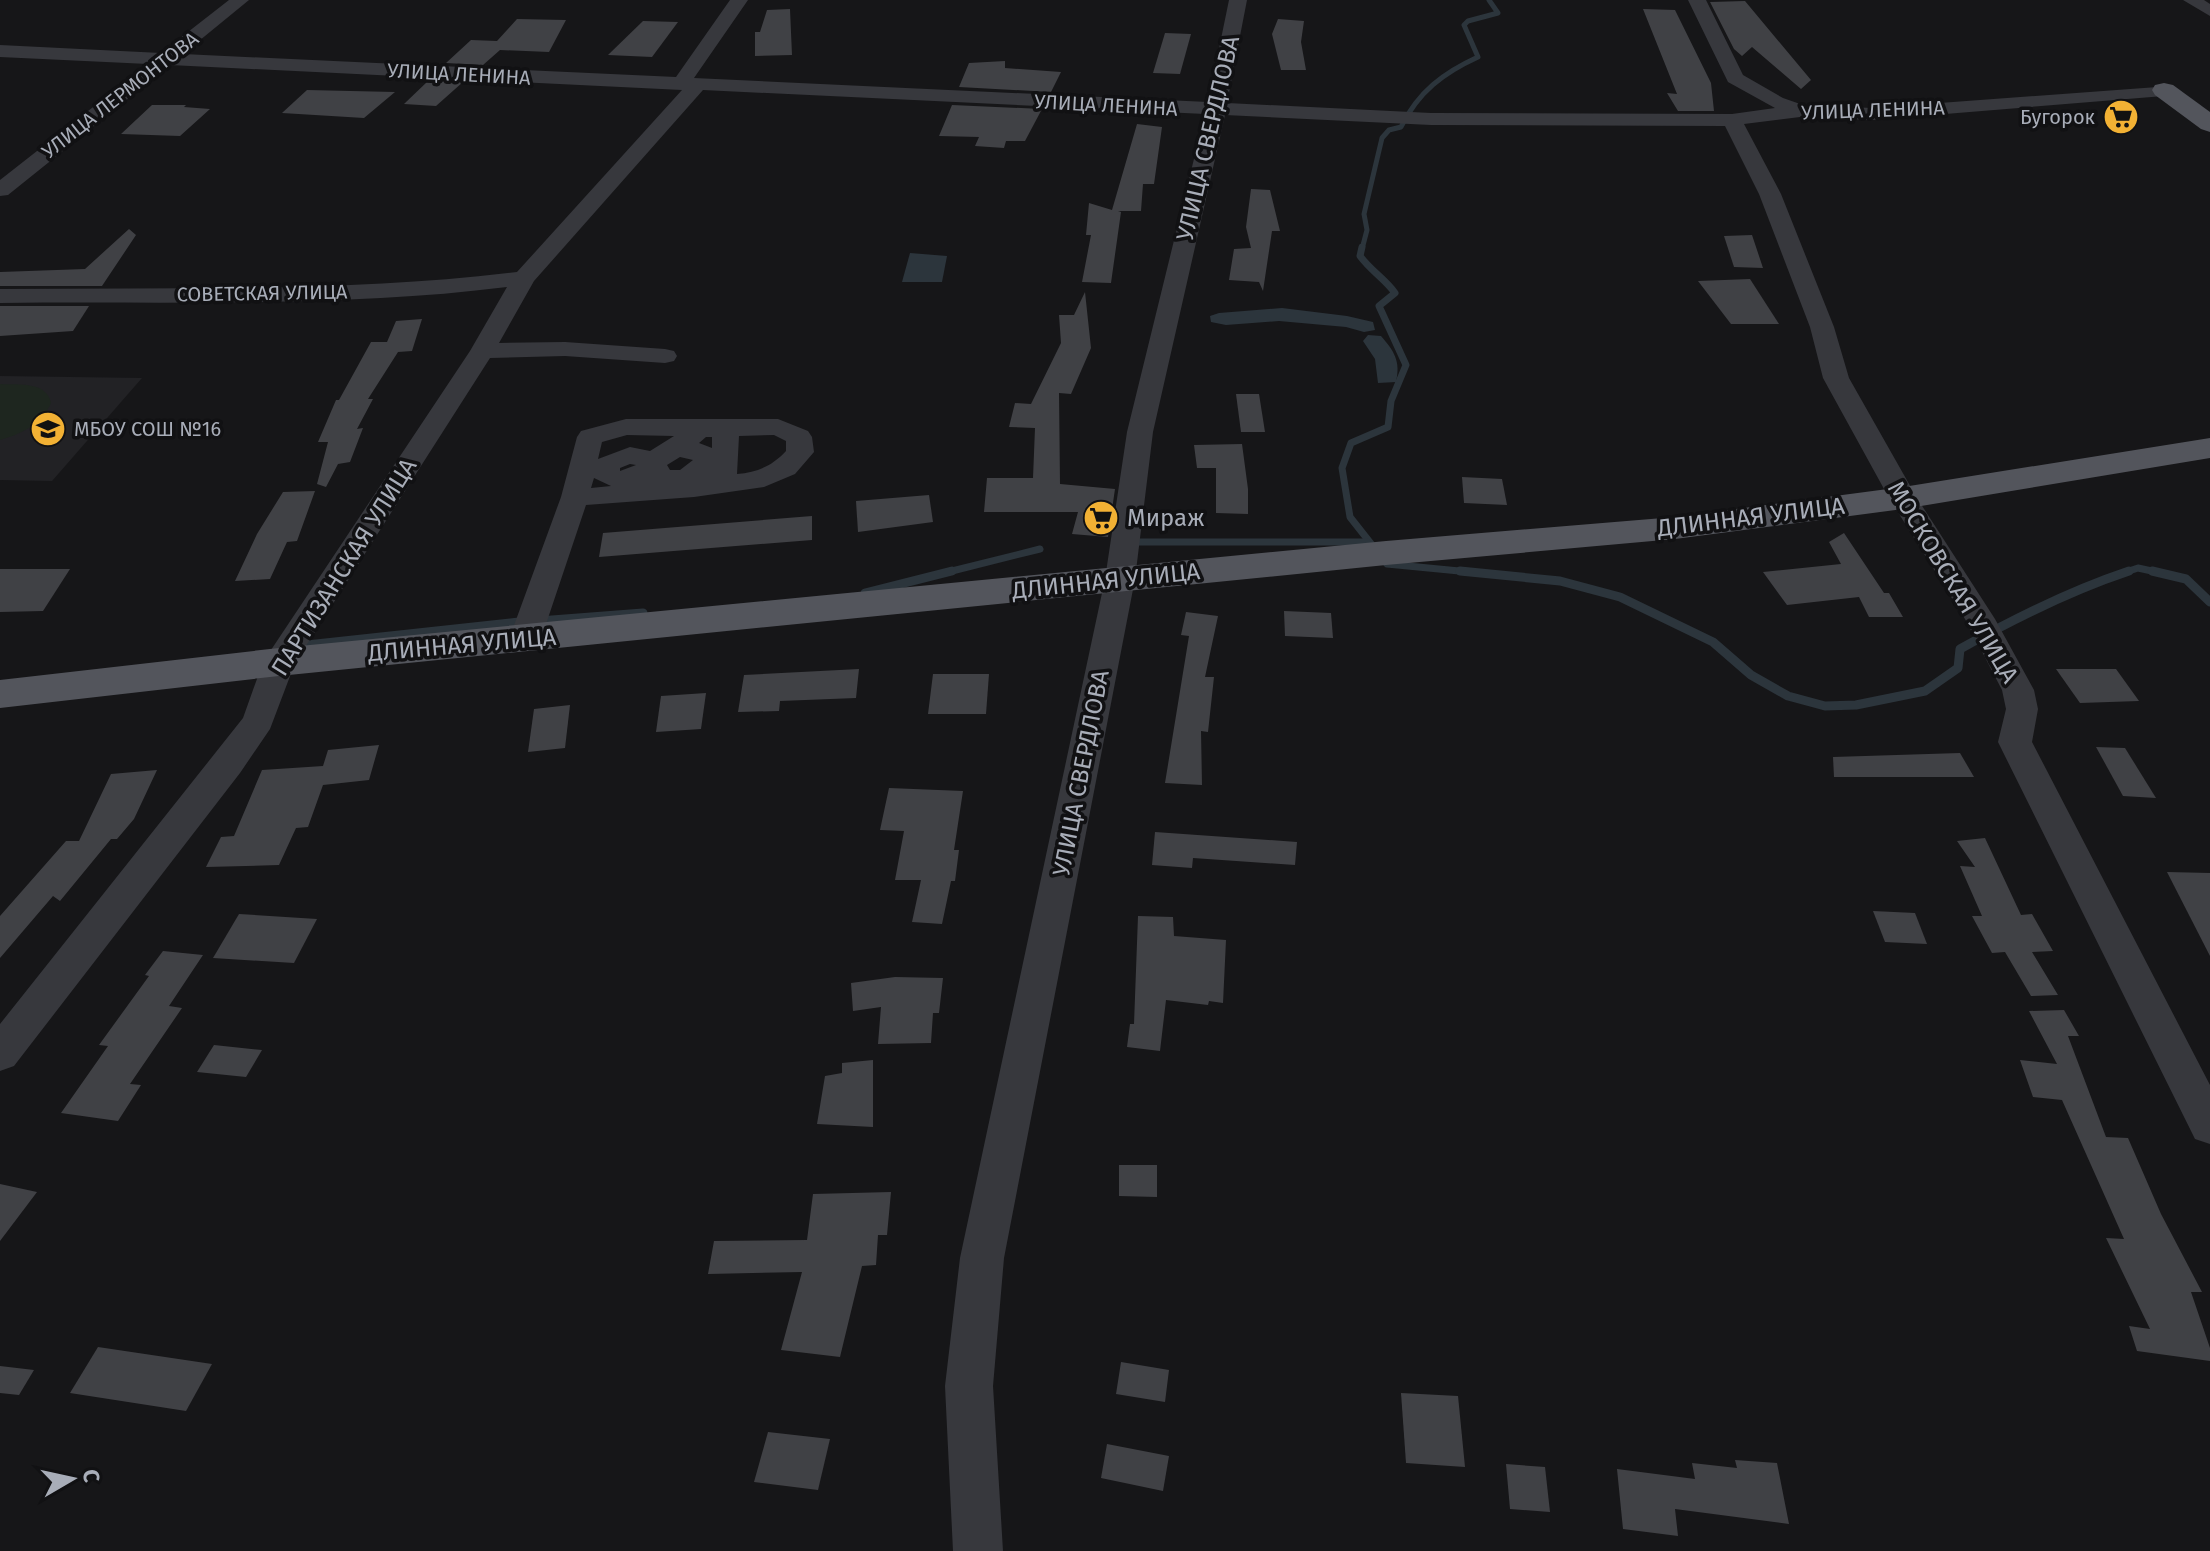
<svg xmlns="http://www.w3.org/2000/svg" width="2210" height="1551" viewBox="0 0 2210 1551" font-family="'Fira Sans',sans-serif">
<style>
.built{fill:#222225}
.green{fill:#1e261f}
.water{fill:#2c353c}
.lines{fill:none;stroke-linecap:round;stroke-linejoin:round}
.stream-far2{stroke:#2c353c;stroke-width:5}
.stream-far1{stroke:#2c353c;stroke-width:7}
.stream{stroke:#2c353c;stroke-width:9}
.building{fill:#404145}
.minor{fill:#37383d;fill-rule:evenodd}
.major{fill:#53555c;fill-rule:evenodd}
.labels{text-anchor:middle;stroke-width:7;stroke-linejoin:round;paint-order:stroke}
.far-street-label{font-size:20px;fill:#a8adb8;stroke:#111113}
.far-poi-label{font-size:20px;fill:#a8adb8;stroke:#111113;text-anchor:end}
.street-label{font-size:24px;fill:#a8adb8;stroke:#111113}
.poi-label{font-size:24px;fill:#a8adb8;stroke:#111113;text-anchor:start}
</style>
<rect width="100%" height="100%" fill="#161618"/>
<!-- built -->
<path class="built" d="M0 376 142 378 52 481 0 480Z"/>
<!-- green -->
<path class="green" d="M0 384C18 385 47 381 51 403 42 424 21 434 0 440Z"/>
<!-- water -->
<g class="water">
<path d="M910 253 947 256 942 282H902Z"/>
<path d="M1282 308 1347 316 1373 322 1375 330 1364 332 1346 327 1279 321 1226 325 1211 322 1210 316 1219 313Z"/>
<path d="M1368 335 1381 336C1394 351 1401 361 1396 382L1378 383 1375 359 1363 341Z"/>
</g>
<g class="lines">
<!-- stream-far2 -->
<path class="stream-far2" d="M1362 249 1367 230 1364 214 1382 138 1389 130 1401 127C1418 92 1443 73 1478 57L1464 25 1468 21 1498 13 1489 0"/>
<!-- stream-far1 -->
<g class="stream-far1">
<path d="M1362 247 1360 256C1371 271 1385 279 1395 293L1379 306 1406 365 1391 401 1388 427 1351 443 1342 468 1350 517 1387 564 1480 573"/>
<path d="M1139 542H1367"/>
<path d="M944 573 1040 549"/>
<path d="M2123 573 2138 568 2161 573"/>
</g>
<!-- stream -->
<g class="stream">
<path d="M1460 571 1560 581 1620 597 1713 642 1751 675 1788 696 1825 706 1856 705 1925 691 1958 668 1960 649C2015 618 2069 591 2129 571"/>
<path d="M2152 571 2186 579 2210 602"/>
<path d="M865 593 952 571"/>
<path d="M539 621 643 613"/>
<path d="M307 645 519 622"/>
</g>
</g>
<!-- building -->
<g class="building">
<path d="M1745 1 1811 80 1801 89 1752 47 1742 56 1734 49 1710 2Z"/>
<path d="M790 9 792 55 755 56V32H760L767 10Z"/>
<path d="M1643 9 1675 10 1711 83 1714 111H1678L1667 93 1677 94Z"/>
<path d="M517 19 566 20 549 52 500 50 483 65 446 63 471 40 497 41Z"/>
<path d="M1278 19 1304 21 1301 42 1306 70H1281L1272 34Z"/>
<path d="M643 21 678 22 652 57 608 55Z"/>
<path d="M1165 33 1191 34 1180 74 1153 73Z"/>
<path d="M1005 61V68L1061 72 1051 92 959 87 969 63Z"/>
<path d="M428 81 463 82 436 106 404 104Z"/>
<path d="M307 90 395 92 364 118 282 113Z"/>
<path d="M152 105H186L184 107 210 109 180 136 121 134Z"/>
<path d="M952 105 1042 109 1025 141H1006L1004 148 975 146 979 137 939 136Z"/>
<path d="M1137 124 1162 127 1154 184H1143L1141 211H1118L1121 212 1111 283 1082 282 1091 235H1086L1089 203 1112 210Z"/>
<path d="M1251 189 1270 190 1280 231H1272L1263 291 1259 282 1229 280 1234 249 1251 248 1246 227Z"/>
<path d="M129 229 136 235 102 286H0V272L85 269Z"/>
<path d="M1752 235 1763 268 1734 267 1724 236Z"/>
<path d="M1750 279 1779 324H1731L1698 281Z"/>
<path d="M1085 292 1091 348 1071 394 1059 393 1060 484 1115 489 1108 537 1072 534 1078 512H984L987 478H1033L1035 428 1009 427 1015 403 1031 404 1061 343 1059 315H1074Z"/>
<path d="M0 306H89L73 331 0 336Z"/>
<path d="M422 319 412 351 398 352 368 399H373L357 429 363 428 350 462 338 464 326 487 317 484 328 442H318L336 400H339L371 342H387L396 321Z"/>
<path d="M1236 394H1259L1265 432H1241Z"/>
<path d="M1242 444 1248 489V514L1216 513V468H1197L1194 445Z"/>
<path d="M1462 477 1502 479 1507 505 1464 503Z"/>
<path d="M315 491 297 541 287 542 270 579 235 581 257 534 283 492Z"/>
<path d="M929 495 933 522 858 532 856 501Z"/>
<path d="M812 516V540L599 557 603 533Z"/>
<path d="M1844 533 1884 593H1889L1903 617H1869L1859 597 1787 605 1763 572 1841 564 1829 542Z"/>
<path d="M0 569H70L43 611 0 612Z"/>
<path d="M1284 611 1331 613 1333 638 1285 636Z"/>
<path d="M1186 612 1218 616 1205 677H1214L1208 732 1201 731 1202 785 1165 783 1189 636 1181 635Z"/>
<path d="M859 669 856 698 780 701 779 711 738 712 744 675Z"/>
<path d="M2056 669H2116L2139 701 2080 703Z"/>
<path d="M933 674H989L986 714H928Z"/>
<path d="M706 693 701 729 656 732 661 696Z"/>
<path d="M570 705 565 748 528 752 534 709Z"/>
<path d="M379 745 369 780 323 785 308 827 296 828 279 865 206 867 221 837 234 836 262 770 323 766 328 750Z"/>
<path d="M2096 747 2125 748 2156 798 2123 796Z"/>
<path d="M1960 753 1974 777H1834L1833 757Z"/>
<path d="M157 770 134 819 117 839H111L60 901 53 896 0 958V916L66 841H79L111 774Z"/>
<path d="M889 788 963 791 954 850H959L955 881H951L942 924 912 922 921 880H895L904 831 880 830Z"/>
<path d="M1155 832 1297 842 1295 865 1193 858 1192 868 1152 865Z"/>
<path d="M1985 838 2021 915 2032 914 2053 951 2032 952 2058 995 2031 996 2005 952 1992 953 1972 916H1982L1960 866 1975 867 1957 841Z"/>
<path d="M2167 872 2210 873V956Z"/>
<path d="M1873 911 1915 913 1927 944 1885 942Z"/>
<path d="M239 914 317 919 294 963 213 958Z"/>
<path d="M1138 916 1173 917 1174 936 1226 940 1223 1003 1209 1001 1208 1005 1166 1000 1160 1051 1127 1047 1130 1024H1134Z"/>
<path d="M163 951 203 955 169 1006 182 1008 130 1084 141 1085 118 1121 61 1113 108 1046 99 1045 149 976 145 975Z"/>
<path d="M895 977 943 978 939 1013H933L931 1043 878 1044 881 1007 853 1011 851 983Z"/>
<path d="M2064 1010 2079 1036H2068L2106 1137 2128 1138 2161 1214 2202 1292H2191L2210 1348V1361L2137 1351 2129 1326 2150 1329 2106 1238 2124 1239 2062 1100 2033 1097 2020 1060 2057 1064 2029 1011Z"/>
<path d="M214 1045 262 1050 246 1077 197 1072Z"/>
<path d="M873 1060V1127L817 1124 825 1076 842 1073V1063Z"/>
<path d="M1119 1165H1157V1197L1119 1196Z"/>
<path d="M0 1184 37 1192 0 1241Z"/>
<path d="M891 1192 887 1235H878L876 1265 862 1266 840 1357 781 1350 802 1272 708 1274 714 1241 807 1240 813 1194Z"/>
<path d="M98 1347 212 1364 186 1411 70 1393Z"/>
<path d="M1121 1362 1169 1370 1165 1402 1116 1394Z"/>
<path d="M0 1366 34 1370 19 1395 0 1393Z"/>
<path d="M1401 1393 1458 1396 1465 1467 1406 1463Z"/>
<path d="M768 1432 830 1439 818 1490 754 1482Z"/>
<path d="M1107 1444 1169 1456 1163 1491 1101 1478Z"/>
<path d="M1735 1460 1777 1463 1789 1524 1675 1509 1678 1536 1623 1529 1617 1469 1695 1479 1692 1463 1737 1468Z"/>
<path d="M1506 1464 1545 1467 1550 1512 1510 1509Z"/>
</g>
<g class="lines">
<!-- minor -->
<g class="minor">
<path d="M229 0H249L183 54 676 77 730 0H748L694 78 1208 102 1229 0H1247L1227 103 1431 113 1732 114 1775 108 1728 82 1688 0H1706L1743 75 1783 98 1803 105 1872 108 2171 86 2174 90 2171 94 2164 96 1872 120 1800 117 1744 124 1781 194 1834 327 1849 378 1917 498 1995 619 2034 690 2038 709 2032 742 2210 1085V1144L2195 1139 1998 742 2006 709 2002 690 1965 619 1889 498 1823 378 1810 327 1759 194 1725 126 1431 125 1225 115 1153 432 1135 579 1004 1258 993 1386 1003 1551H953L945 1386 960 1258 1105 579 1127 432 1205 114 703 90 534 281 499 343 565 342 665 349 674 351 677 356 674 361 665 363 565 356 490 358 295 663 270 729 240 773 14 1066 0 1071V1024L243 718 263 662 470 351 507 287C340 308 168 301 0 303V289C172 287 346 293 517 272L682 90 170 65 8 195 0 196V180L148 64 0 57V45L161 53Z"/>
<path d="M2183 0H2204L2210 4V16Z"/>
<path d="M626 419H778L808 431 812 437 814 452 795 474 764 487 694 497 586 505 541 639 536 646 525 649 514 646 509 639 561 497 577 437 581 431ZM627 435 674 436 650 451 630 447 598 459 602 442ZM774 435 786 441V451C772 466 758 472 737 474L739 436ZM706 437H712V448L699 443ZM680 457 693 460 680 470H670L667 465ZM630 464 636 465 620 471V468ZM594 478 611 486 591 488Z"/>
</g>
<!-- major -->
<g class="major">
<path d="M2164 83 2173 85 2210 112V132L2201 129 2155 95 2152 90 2155 85Z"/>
<path d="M2210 438V458L1903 509 1675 539 1386 565 279 676 0 708V680L279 648 1386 541 1675 517 1903 487Z"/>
</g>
</g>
<!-- icons -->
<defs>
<symbol id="supermarket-disc" viewBox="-11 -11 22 22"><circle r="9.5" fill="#f2b134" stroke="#111113"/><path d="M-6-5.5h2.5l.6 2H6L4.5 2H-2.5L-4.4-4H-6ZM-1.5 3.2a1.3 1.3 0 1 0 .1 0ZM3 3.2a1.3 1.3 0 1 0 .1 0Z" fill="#111"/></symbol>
<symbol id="school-disc" viewBox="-11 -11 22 22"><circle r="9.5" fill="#f2b134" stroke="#111113"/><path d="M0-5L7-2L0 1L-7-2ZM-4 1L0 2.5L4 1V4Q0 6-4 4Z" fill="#111"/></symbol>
</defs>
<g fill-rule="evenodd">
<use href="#supermarket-disc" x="2101" y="97" width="40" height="40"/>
<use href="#school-disc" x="28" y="409" width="40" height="40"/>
<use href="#supermarket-disc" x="1081" y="498" width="40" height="40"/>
</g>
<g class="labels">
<!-- far-street labels -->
<g class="far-street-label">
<text transform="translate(459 74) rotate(3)" y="7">УЛИЦА ЛЕНИНА</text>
<text transform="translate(120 95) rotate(-38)" y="7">УЛИЦА ЛЕРМОНТОВА</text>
<text transform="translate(1106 105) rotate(3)" y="7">УЛИЦА ЛЕНИНА</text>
<text transform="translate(1873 110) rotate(-2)" y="7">УЛИЦА ЛЕНИНА</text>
<text transform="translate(262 293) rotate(-1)" y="7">СОВЕТСКАЯ УЛИЦА</text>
</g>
<!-- far-poi labels -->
<g class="far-poi-label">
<text x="2095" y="124">Бугорок</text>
<text x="74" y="436" text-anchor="start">МБОУ СОШ №16</text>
</g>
<!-- street labels -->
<g class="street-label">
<text transform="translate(1208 138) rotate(-77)" y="8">УЛИЦА СВЕРДЛОВА</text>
<text transform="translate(1751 517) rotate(-7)" y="8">ДЛИННАЯ УЛИЦА</text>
<text transform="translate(344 567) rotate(-58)" y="8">ПАРТИЗАНСКАЯ УЛИЦА</text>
<text transform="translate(1106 581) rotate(-6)" y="8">ДЛИННАЯ УЛИЦА</text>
<text transform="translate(1953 582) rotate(59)" y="8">МОСКОВСКАЯ УЛИЦА</text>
<text transform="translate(462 645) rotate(-5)" y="8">ДЛИННАЯ УЛИЦА</text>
<text transform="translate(1081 773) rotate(-79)" y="8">УЛИЦА СВЕРДЛОВА</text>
</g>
<!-- poi labels -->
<g class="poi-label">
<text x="1127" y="526">Мираж</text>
</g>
</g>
<!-- north arrow -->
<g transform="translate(72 1479) rotate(81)" stroke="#111113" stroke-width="6" paint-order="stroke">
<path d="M0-6L14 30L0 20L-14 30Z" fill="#a8adb8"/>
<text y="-12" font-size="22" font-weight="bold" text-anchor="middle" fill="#a8adb8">С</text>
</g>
</svg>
